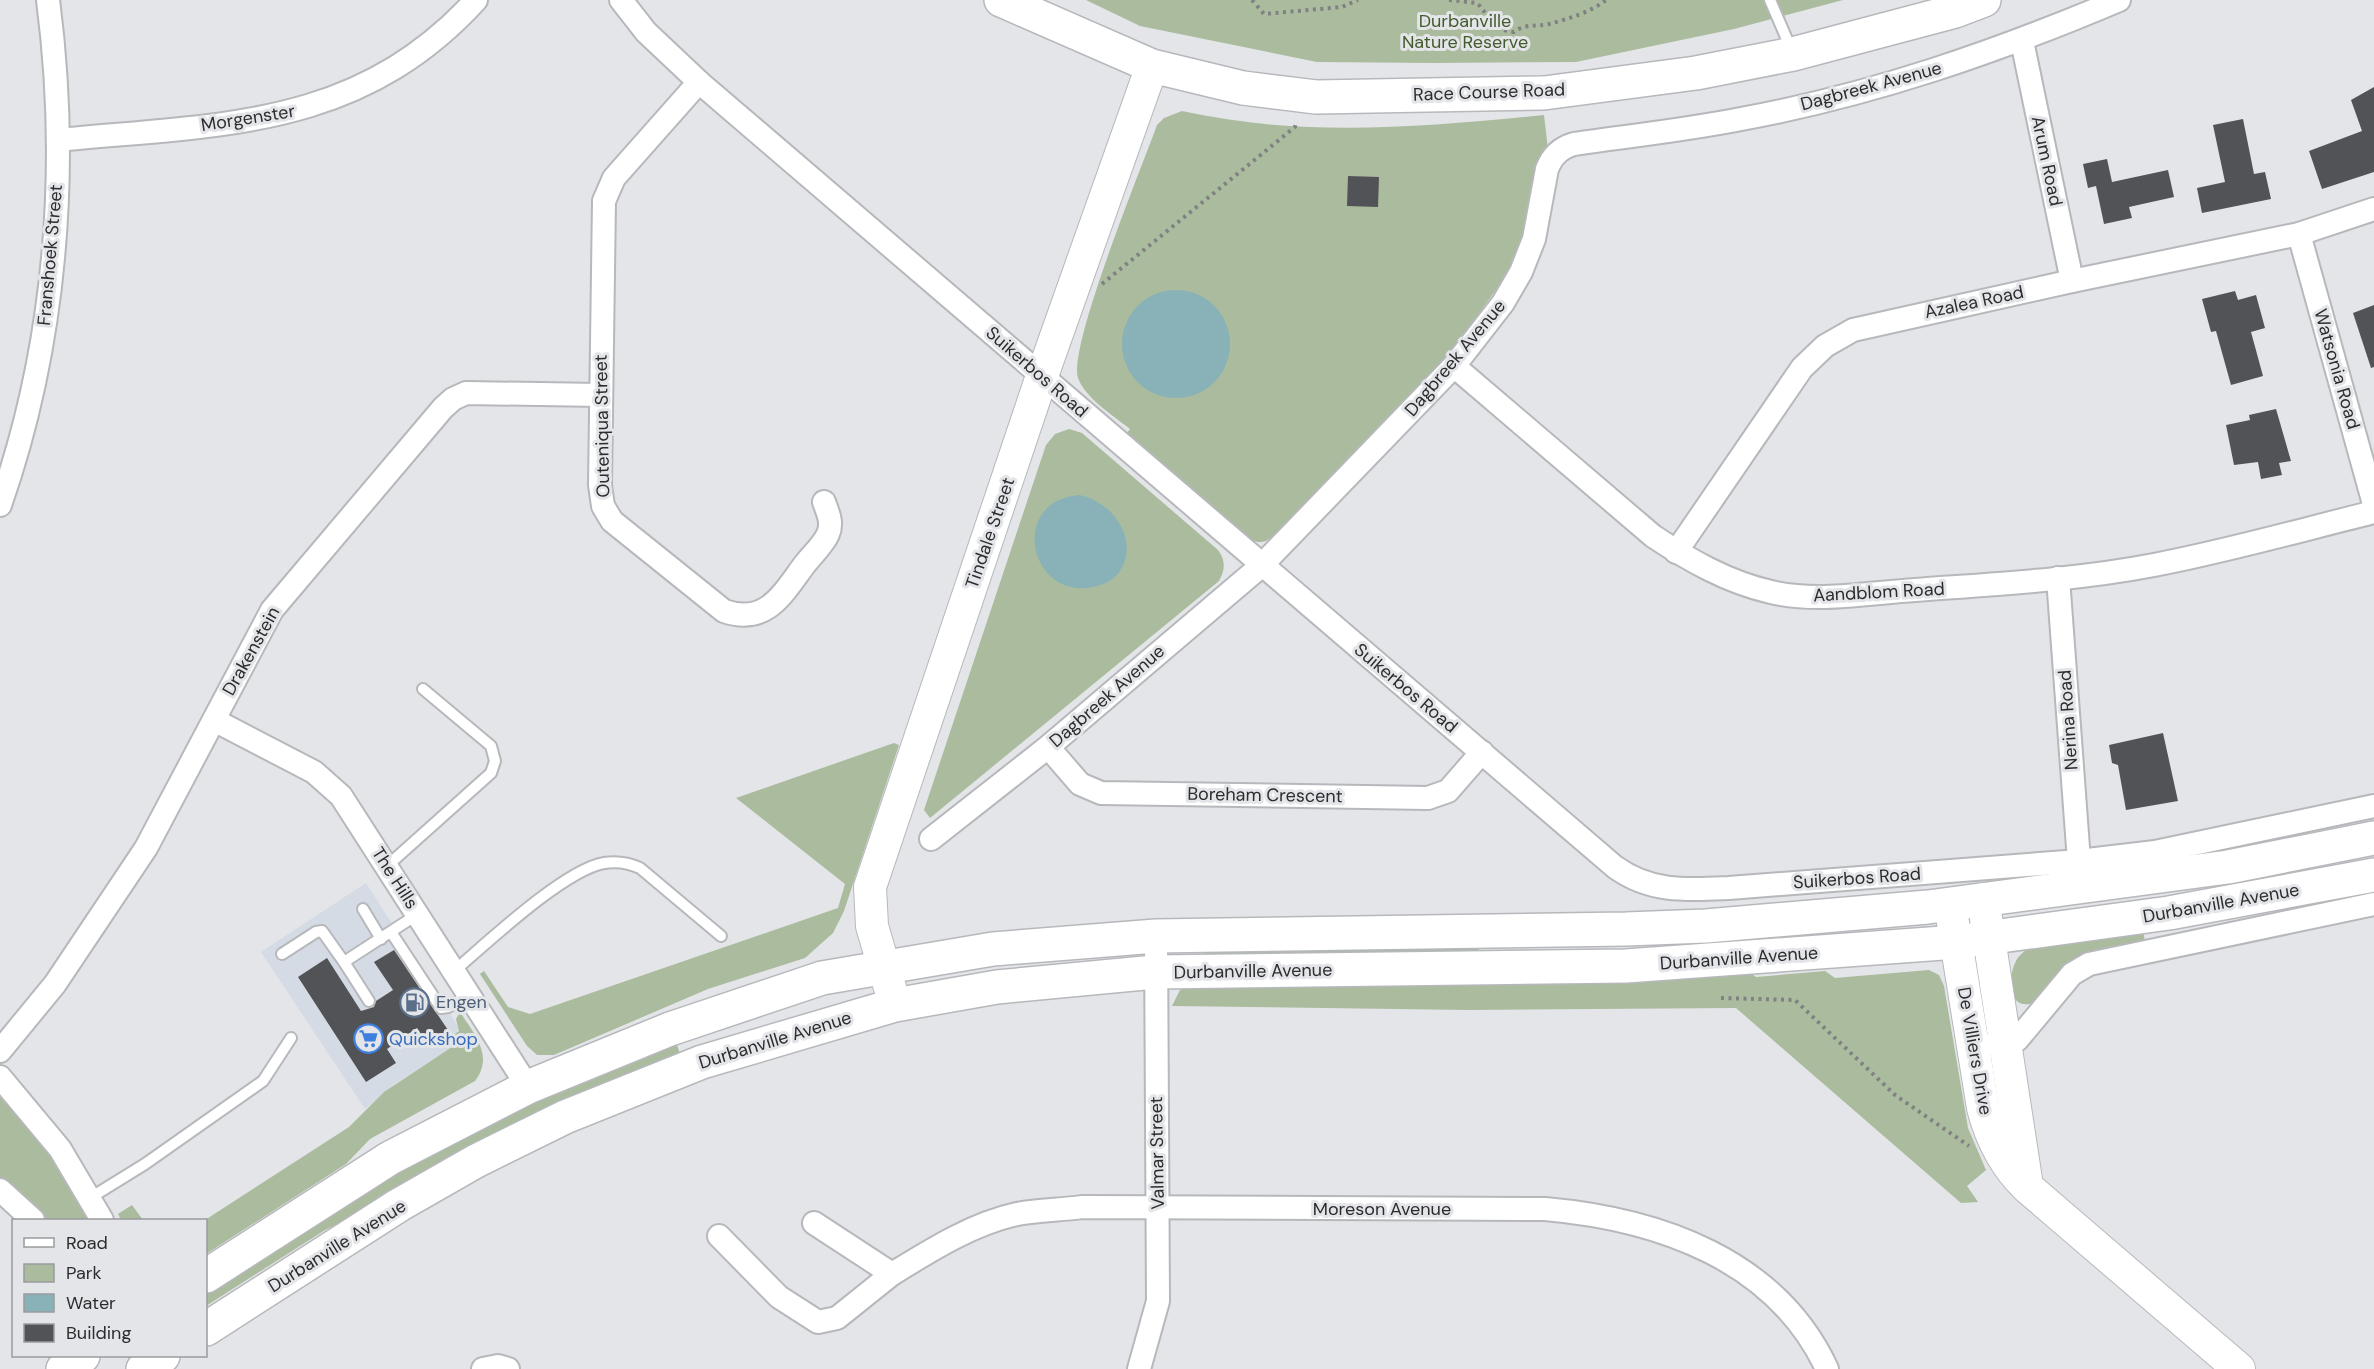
<svg xmlns="http://www.w3.org/2000/svg" width="2374" height="1369" viewBox="0 0 2374 1369" font-family="'DM Sans',sans-serif">
<style>
.built{fill:#d5dbe4}
.green{fill:#abbb9e}
.water{fill:#88b2b7}
.building{fill:#515356}
.lines{fill:none;stroke-linecap:round;stroke-linejoin:round}
.lane-casing{stroke:#b6b8bb;stroke-width:14}
.street-casing{stroke:#b6b8bb;stroke-width:26}
.secondary-casing{stroke:#b6b8bb;stroke-width:34}
.primary-casing{stroke:#b6b8bb;stroke-width:36}
.path{stroke:#808183;stroke-width:4;stroke-dasharray:3 4.5;stroke-linecap:butt}
.lane{stroke:#fff;stroke-width:10}
.street{stroke:#fff;stroke-width:22}
.secondary{stroke:#fff;stroke-width:32}
.primary{stroke:#fff;stroke-width:33}
.labels{text-anchor:middle;stroke-width:6;stroke-linejoin:round;paint-order:stroke}
.park-label{font-size:18px;fill:#435b2d;stroke:#e3e5e8}
.street-label{font-size:18px;fill:#2c2c2e;stroke:#e3e5e8}
.service-label{font-size:18px;fill:#4e5e75;stroke:#e3e5e8;text-anchor:start}
.shop-label{font-size:18px;fill:#366cbe;stroke:#e3e5e8;text-anchor:start}
</style>
<rect width="100%" height="100%" fill="#e3e5e8"/>
<!-- built -->
<path class="built" d="M366 883 459 1028 455 1034 456 1045 395 1084 365 1109 261 952Z"/>
<!-- green -->
<g class="green">
<path d="M1086 0H1843L1734 29 1576 62 1435 63 1317 62 1140 26Z"/>
<path d="M1182 111C1304 138 1421 127 1544 115L1548 149 1516 258 1503 280 1448 356 1271 538C1260 546 1253 541 1242 534L1126 434 1130 429C1113 415 1086 399 1078 378 1068 346 1142 167 1157 125L1164 118Z"/>
<path d="M1069 429 1082 433 1218 550C1226 561 1225 570 1219 581L930 818 924 810 1046 445 1055 434Z"/>
<path d="M894 743 899 745 844 911 833 933 805 958 708 989 554 1055H537L527 1046 480 974 484 971 508 1007 530 1014 838 908 845 884 736 798Z"/>
<path d="M2143 931 2145 941C2119 947 2084 948 2063 968 2052 978 2046 1001 2029 1004 2006 1007 2009 974 2016 961 2018 956 2024 952 2028 948Z"/>
<path d="M1479 946 1478 956 1204 958 1205 952Z"/>
<path d="M1929 970 1939 975 1944 986 1968 1128 1986 1170 1967 1186 1978 1202 1961 1203 1736 1008 1468 1010 1172 1006 1180 990 1188 985 1749 972 1756 977 1825 971 1835 978Z"/>
<path d="M460 1012C475 1035 494 1056 475 1081L370 1139 346 1164 206 1254 205 1220 349 1127 384 1092 455 1045 450 1037 459 1031 456 1019Z"/>
<path d="M675 1040 681 1056 325 1230 206 1306V1291L330 1210 516 1106Z"/>
<path d="M0 1097 49 1152 90 1220H47L0 1177Z"/>
<path d="M132 1205 143 1220H121L118 1214Z"/>
</g>
<!-- water -->
<g class="water">
<circle cx="1176" cy="344" r="54"/>
<path d="M1079 495C1112 501 1140 539 1120 571 1114 580 1103 585 1093 587 1029 600 1008 501 1079 495Z"/>
</g>
<!-- building -->
<g class="building">
<path d="M2374 87V172L2322 189 2309 151 2362 131 2351 100Z"/>
<path d="M2243 119 2254 174 2265 172 2271 199 2202 213 2197 188 2225 182 2213 125Z"/>
<path d="M2107 159 2112 182 2168 170 2174 197 2129 207 2132 218 2104 224 2096 186 2088 188 2083 164Z"/>
<path d="M1348 176 1379 177 1378 207 1347 206Z"/>
<path d="M2235 291 2238 300 2256 295 2265 328 2251 332 2263 376 2231 385 2216 331 2211 332 2202 299Z"/>
<path d="M2374 305V367L2371 368 2353 313Z"/>
<path d="M2276 409 2291 461 2279 463 2282 475 2261 479 2258 462 2234 465 2226 425 2250 420 2249 415Z"/>
<path d="M2163 733 2178 801 2126 810 2118 765 2112 763 2109 745Z"/>
<path d="M394 950 448 1030 427 1043 417 1028 387 1049 396 1063 366 1082 298 977 327 958 361 1011 374 1007 376 1001 393 990 374 962Z"/>
</g>
<g class="lines">
<defs>
<g id="lane">
<path d="M1770 0 1792 51"/>
<path d="M387 866 491 773 495 761 491 746 423 689"/>
<path d="M363 909 381 939"/>
<path d="M391 932 441 1008 448 1007 470 995"/>
<path d="M282 954 316 932 322 931 344 962"/>
<path d="M454 971C487 943 564 870 604 863 616 861 629 863 640 868L721 936"/>
<path d="M369 1001 344 962 418 914"/>
<path d="M90 1198 145 1164 263 1081 291 1038"/>
</g>
<g id="street">
<path d="M621 0 646 32 699 82 1615 867C1651 893 1687 890 1729 888L2079 861 2155 852 2374 806"/>
<path d="M2022 41 2072 281"/>
<path d="M699 82 614 178 604 201 600 485 603 506 612 521 724 611C767 626 783 593 805 564 812 555 824 544 828 534 833 523 828 513 824 502"/>
<path d="M58 140C219 124 357 130 476 0"/>
<path d="M2299 234 2374 504"/>
<path d="M1454 366 1653 536C1689 560 1727 582 1771 592 1817 603 1868 593 1915 590 1995 584 2076 580 2154 565 2228 551 2301 530 2374 512"/>
<path d="M0 505C56 345 70 168 48 0"/>
<path d="M1676 552 1802 368 1825 346 1853 330 2072 281 2299 234 2374 209"/>
<path d="M2058 578 2079 861"/>
<path d="M214 720 314 772 341 796 528 1087"/>
<path d="M1048 747 1080 784 1101 793 1428 798 1448 791 1482 752"/>
<path d="M931 839 1048 747 1261 566 1454 366 1503 303 1521 272 1534 239 1547 169C1552 156 1560 148 1574 144 1629 136 1686 130 1741 119 1872 95 1996 52 2119 0"/>
<path d="M1993 1044 2017 1040 2072 974 2089 964 2374 904"/>
<path d="M0 1051 55 984 146 848 272 610 443 408 453 399 466 393 601 395"/>
<path d="M0 1077 60 1149 102 1220"/>
<path d="M0 1190 33 1220"/>
<path d="M814 1223 892 1274C931 1250 972 1224 1017 1214 1038 1210 1061 1210 1082 1207L1545 1209C1658 1219 1776 1259 1827 1369"/>
<path d="M719 1236 779 1297 818 1322 837 1318 892 1274"/>
<path d="M483 1369 498 1366 508 1369"/>
<path d="M1139 1369 1158 1301 1156 936"/>
</g>
<g id="secondary">
<path d="M1983 899 2027 1186"/>
<path d="M1950 904 1983 1108C1991 1139 2004 1165 2027 1187L2239 1369"/>
<path d="M895 1005 872 926 870 887 1042 376 1152 66"/>
</g>
<g id="primary">
<path d="M1001 0 1152 66 1243 88 1316 97 1544 93 1696 73 1793 54 1955 11 1984 0"/>
<path d="M206 1276 390 1158 528 1087 670 1029 822 978 993 949 1156 936 1626 929 1706 926 1928 907 2228 867 2374 838"/>
<path d="M206 1329 399 1205 476 1161 565 1117 702 1062 895 1005 997 987 1155 972 1626 966 1957 942 2169 913 2374 875"/>
<path d="M63 1369 83 1356"/>
<path d="M143 1369 163 1356"/>
</g>
</defs>
<!-- lane casing -->
<use href="#lane" class="lane-casing"/>
<!-- street casing -->
<use href="#street" class="street-casing"/>
<!-- secondary casing -->
<use href="#secondary" class="secondary-casing"/>
<!-- primary casing -->
<use href="#primary" class="primary-casing"/>
<!-- path -->
<g class="path">
<path d="M1252 0 1264 14 1342 7 1358 0"/>
<path d="M1449 0 1477 3C1493 20 1489 29 1514 32 1526 23 1536 27 1549 24 1568 19 1591 12 1606 0"/>
<path d="M1102 284 1295 127 1296 123"/>
<path d="M1721 998 1795 1000 1895 1095 1969 1146"/>
</g>
<!-- lane -->
<use href="#lane" class="lane"/>
<!-- street -->
<use href="#street" class="street"/>
<!-- secondary -->
<use href="#secondary" class="secondary"/>
<!-- primary -->
<use href="#primary" class="primary"/>
</g>
<!-- icons -->
<defs>
<symbol id="fuel-ring" viewBox="-11 -11 22 22"><circle r="9.5" fill="#e3e5e8" stroke="#5c6f8a" stroke-width="1.5"/><path d="M-5.5-6h7V0h2V4h1.3V-2.5L3-4.5l.8-.8L6-3V5H2.5V1h-1V6h-7ZM-4.2-4.7v3.2H.2V-4.7Z" fill="#5c6f8a"/></symbol>
<symbol id="supermarket-ring" viewBox="-11 -11 22 22"><circle r="9.5" fill="#e3e5e8" stroke="#3f7fe0" stroke-width="1.5"/><path d="M-6-5.5h2.5l.6 2H6L4.5 2H-2.5L-4.4-4H-6ZM-1.5 3.2a1.3 1.3 0 1 0 .1 0ZM3 3.2a1.3 1.3 0 1 0 .1 0Z" fill="#3f7fe0"/></symbol>
</defs>
<g fill-rule="evenodd">
<use href="#fuel-ring" x="398" y="986" width="33" height="33"/>
<use href="#supermarket-ring" x="352" y="1022" width="33" height="33"/>
</g>
<g class="labels">
<!-- park labels -->
<g class="park-label">
<text x="1465" y="27">Durbanville<tspan x="1465" dy="21">Nature Reserve</tspan></text>
</g>
<!-- street labels -->
<g class="street-label">
<text transform="translate(1871 86) rotate(-15)" y="6">Dagbreek Avenue</text>
<text transform="translate(1489 92) rotate(-2)" y="6">Race Course Road</text>
<text transform="translate(248 118) rotate(-9)" y="6">Morgenster</text>
<text transform="translate(2047 161) rotate(78)" y="6">Arum Road</text>
<text transform="translate(50 255) rotate(-85)" y="6">Franshoek Street</text>
<text transform="translate(1974 302) rotate(-12)" y="6">Azalea Road</text>
<text transform="translate(1455 358) rotate(-50)" y="6">Dagbreek Avenue</text>
<text transform="translate(2337 369) rotate(74)" y="6">Watsonia Road</text>
<text transform="translate(1037 372) rotate(41)" y="6">Suikerbos Road</text>
<text transform="translate(602 426) rotate(-91)" y="6">Outeniqua Street</text>
<text transform="translate(990 533) rotate(-71)" y="6">Tindale Street</text>
<text transform="translate(1879 592) rotate(-3)" y="6">Aandblom Road</text>
<text transform="translate(251 651) rotate(-61)" y="6">Drakenstein</text>
<text transform="translate(1406 688) rotate(40)" y="6">Suikerbos Road</text>
<text transform="translate(1107 696) rotate(-41)" y="6">Dagbreek Avenue</text>
<text transform="translate(2068 720) rotate(-94)" y="6">Nerina Road</text>
<text transform="translate(1265 795) rotate(1)" y="6">Boreham Crescent</text>
<text transform="translate(395 878) rotate(57)" y="6">The Hills</text>
<text transform="translate(1857 878) rotate(-4)" y="6">Suikerbos Road</text>
<text transform="translate(2221 903) rotate(-10)" y="6">Durbanville Avenue</text>
<text transform="translate(1739 958) rotate(-4)" y="6">Durbanville Avenue</text>
<text transform="translate(1253 971) rotate(-1)" y="6">Durbanville Avenue</text>
<text transform="translate(775 1040) rotate(-17)" y="6">Durbanville Avenue</text>
<text transform="translate(1975 1051) rotate(80)" y="6">De Villiers Drive</text>
<text transform="translate(1157 1153) rotate(-91)" y="6">Valmar Street</text>
<text x="1382" y="1215">Moreson Avenue</text>
<text transform="translate(337 1246) rotate(-32)" y="6">Durbanville Avenue</text>
</g>
<!-- service labels -->
<g class="service-label">
<text x="436" y="1008">Engen</text>
</g>
<!-- shop labels -->
<g class="shop-label">
<text x="389" y="1045">Quickshop</text>
</g>
</g>
<!-- legend -->
<rect x="12" y="1219" width="195" height="138" fill="#e3e5e8" stroke="#9a9b9e" stroke-width="1.5"/>
<rect x="24" y="1238" width="30" height="9" fill="#ffffff" stroke="#9a9b9e" stroke-width="1.5"/>
<text x="66" y="1249" font-size="18" fill="#2c2c2e">Road</text>
<rect x="24" y="1264" width="30" height="18" fill="#abbb9e" stroke="#9a9b9e" stroke-width="1.5"/>
<text x="66" y="1279" font-size="18" fill="#2c2c2e">Park</text>
<rect x="24" y="1294" width="30" height="18" fill="#88b2b7" stroke="#9a9b9e" stroke-width="1.5"/>
<text x="66" y="1309" font-size="18" fill="#2c2c2e">Water</text>
<rect x="24" y="1324" width="30" height="18" fill="#515356" stroke="#9a9b9e" stroke-width="1.5"/>
<text x="66" y="1339" font-size="18" fill="#2c2c2e">Building</text>
</svg>
